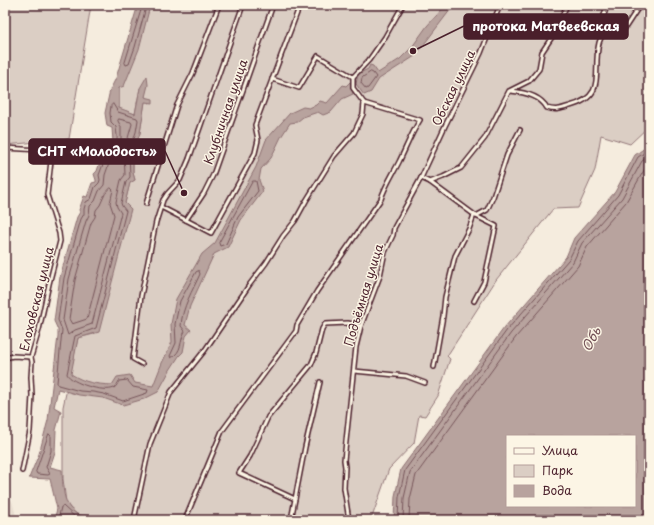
<svg xmlns="http://www.w3.org/2000/svg" width="654" height="525" viewBox="0 0 654 525" font-family="'Playpen Sans',sans-serif">
<style>
.built{fill:#e8ddd0}
.green{fill:#dbcec4;stroke:#927678}
.water{fill:#b8a39e;stroke:#8c6e70;fill-rule:evenodd}
.lines{fill:none;stroke-linecap:round;stroke-linejoin:round}
.shore{stroke:#765459;stroke-width:1}
.minor-casing{stroke:#4a1f2b;stroke-width:6}
.minor{stroke:#fcf5e5;stroke-width:3}
.labels{text-anchor:middle;stroke-width:3;stroke-linejoin:round;paint-order:stroke}
.street-label{font-size:12px;fill:#4a1f2b;stroke:#fcf5e5}
.water-label{font-size:13px;font-style:italic;fill:#704d53;stroke:#fcf5e5}
.leader{fill:none;stroke:#4a1f2b;stroke-width:1.5}
.callout-dot{fill:#4a1f2b;stroke:#fcf5e5;stroke-width:1.5}
.callout{fill:#4a1f2b;stroke:#4a1f2b;stroke-width:1.5}
.callout-label{font-size:13px;text-anchor:middle;font-weight:bold;fill:#fff}
</style>
<rect width="100%" height="100%" fill="#f5ecde"/>
<filter id="ink" filterUnits="userSpaceOnUse"><feTurbulence type="fractalNoise" baseFrequency=".025" numOctaves="2"/><feDisplacementMap in="SourceGraphic" scale="8" xChannelSelector="R" yChannelSelector="G"/><feConvolveMatrix kernelMatrix="1 2 1 2 8 2 1 2 1" color-interpolation-filters="sRGB"/></filter>
<g filter="url(#ink)">
<!-- built -->
<path class="built" d="M5 493 12 501 17 520H5Z"/>
<!-- green -->
<g class="green">
<path d="M5 5H91L69 139 5 145Z"/>
<path d="M147 5H649V126L630 144 601 135 595 170 578 208 553 209 496 280 447 356 450 359 438 396 425 416 419 415 414 443 389 469 371 520H96V516L78 515 69 507 66 502 63 479V407L78 338 94 334 130 182 135 180 133 173V153L140 133 145 101 150 103 145 97 140 88 135 114 119 109V88L149 10Z"/>
</g>
<!-- water -->
<g class="water">
<path d="M135 5H147L149 10 139 49 124 86 119 88V108L135 114 140 88 147 76 148 85 145 97 153 99V103L145 102 140 133 133 153V173L135 180 130 183 125 203 131 209 99 332 78 338 71 374C85 383 96 384 112 385L117 377 130 375 135 383 153 386 162 363 172 342 171 324 176 299 202 254 215 243 256 167 266 140 290 113 303 107 309 108 316 105 320 101 327 103 343 85 346 86 350 82 353 94 342 99 331 112 323 115 318 112 303 117 297 122 290 123 281 137 271 158 261 169 259 180 263 191 241 220 228 247 214 254 190 306 185 325 191 330 186 336 183 352 179 356 170 370 158 392 144 399 123 405 103 398 79 395 58 389 54 407 61 411 56 430 55 452 50 467 62 470C63 484 62 506 77 514 82 517 91 516 96 516V520H54L57 509 50 479 29 478 39 454 48 420 58 336V330L54 321 60 277 77 217 80 212 79 210 84 196 87 197 92 183 96 182V180L94 174 97 171 106 144 113 142 112 128 107 126 105 113 110 90 116 78 137 8Z"/>
<path d="M446 5H454L415 56 379 79 371 92 364 95 356 84 358 74 368 69 370 65 373 66 378 73 400 59 412 47 427 26Z"/>
<path d="M649 145V520H394L395 496 401 469 504 328 566 257 574 238 615 192 635 155ZM507 436H635V506H507Z"/>
</g>
<g class="lines">
<!-- shore -->
<g class="shore">
<path d="M142 8 144 9 145 11 135 47 129 64 126 65 125 63Z"/>
<path d="M371 72 373 73 376 77 368 88 366 89 361 83 362 78Z"/>
<path d="M113 104 118 112 137 118 138 120 136 132 129 152 130 177 126 182 121 203 122 206 126 211 96 328 75 336 67 374C71 383 104 393 114 388 116 387 118 383 119 381L127 380 133 387 148 390 147 393 123 401 104 394 93 392 80 391 58 385 57 383 62 330 58 320 64 278 81 219 84 214V209L86 202 91 199 95 187 99 183 100 180 99 175 109 148C120 142 117 139 116 127L111 122 110 113 111 106Z"/>
<path d="M119 119 131 122 132 124 124 152 125 175 121 180 116 202 117 207 121 213 92 324 75 330 68 335 63 320 69 279 86 221 89 215 90 206 95 201 99 191 104 185 105 175 113 152 119 149 121 144V127L118 121Z"/>
<path d="M253 181H256L258 191 238 217 226 244 220 246 219 243Z"/>
<path d="M111 188 113 190 110 203 114 215 87 319 72 324 69 319 75 280 91 223 95 217 96 210 100 205 105 194Z"/>
<path d="M199 271 200 274C193 290 182 307 181 326L185 331C179 342 183 351 171 358L170 356 176 343 175 324 180 301 196 272Z"/>
<path d="M49 434 51 436V451L46 467 50 474 48 475 37 474 36 472Z"/>
<path d="M58 520 61 507 63 506 76 518 91 520"/>
<path d="M398 520 399 497 405 470 507 330 569 259 578 241 618 195 638 157 649 150"/>
<path d="M403 520 404 498 410 472 511 333 573 262 582 243 622 198 642 161 649 156"/>
<path d="M409 520 410 499 416 475 516 337 578 266 587 247 626 202 647 165 649 163"/>
</g>
<defs>
<g id="minor">
<path d="M623 31 640 5"/>
<path d="M272 79 299 88 318 56 353 77"/>
<path d="M510 91C523 92 540 95 547 108 556 111 561 109 570 106 608 96 592 72 599 43 600 39 603 34 605 29L602 22 607 5"/>
<path d="M5 148 40 150 50 156 51 161 47 195 59 233 60 241 49 284 39 330 31 357 32 362 31 377 32 395 30 431 22 471"/>
<path d="M421 178 430 182 476 216 496 226 484 282 474 301"/>
<path d="M430 182 443 177 461 168 485 138 509 91 529 81 539 69 542 52 554 34 567 5"/>
<path d="M146 204 177 105 193 73 219 5"/>
<path d="M161 207 211 233 255 153 258 140 255 125 300 5"/>
<path d="M476 216 487 210 493 197 507 155 520 130"/>
<path d="M186 220 204 193 213 175 273 5"/>
<path d="M5 358 13 356 31 357"/>
<path d="M142 364 133 359 141 296 156 222 163 200 167 194 180 180 189 159 243 5"/>
<path d="M434 367 443 316 445 297 455 256 469 229 474 215"/>
<path d="M354 371 406 376 425 383"/>
<path d="M295 499 239 473 250 456 268 417 311 365 316 353 322 329 325 324 348 323 361 326"/>
<path d="M134 520 150 444 171 392 205 350 250 284 266 263 283 236 295 221 306 201 334 156 354 133 363 114 364 103"/>
<path d="M185 520 222 431 296 331 297 325 317 291 381 199C385 186 393 174 399 162 406 148 411 134 420 120L364 103 353 88V77L369 60 385 37 403 5"/>
<path d="M291 520 305 447 320 382"/>
<path d="M349 520 344 488 345 467 344 460 356 347 361 326 380 276 385 252 393 235 394 228 421 178 445 126 481 53 500 5"/>
</g>
</defs>
<!-- minor casing -->
<use href="#minor" class="minor-casing"/>
<!-- minor -->
<use href="#minor" class="minor"/>
</g>
</g>
<g class="labels">
<!-- street labels -->
<g class="street-label">
<text transform="translate(454 88) rotate(-64)" y="4">Обская улица</text>
<text transform="translate(226 112) rotate(-71)" y="4">Клубничная улица</text>
<text transform="translate(364 295) rotate(-73)" y="4">Подъёмная улица</text>
<text transform="translate(37 299) rotate(-76)" y="4">Елоховская улица</text>
</g>
<!-- water labels -->
<g class="water-label">
<text transform="translate(591 339) rotate(-62)" y="5">Обь</text>
</g>
</g>
<!-- callouts -->
<path class="leader" d="M413 51L464 26M184 193L165 151"/>
<g class="callout-dot">
<circle cx="413" cy="51" r="4"/>
<circle cx="184" cy="193" r="4"/>
</g>
<g class="callout">
<rect x="464" y="14" width="164" height="25" rx="4"/>
<rect x="29" y="139" width="136" height="25" rx="4"/>
</g>
<g class="callout-label">
<text x="546" y="31">протока Матвеевская</text>
<text x="97" y="156">СНТ «Молодость»</text>
</g>
<!-- margin -->
<rect width="654" height="525" fill="none" stroke="#fcf5e5" stroke-width="20"/>
<rect x="10" y="10" width="634" height="505" fill="none" stroke="#4a1f2b" stroke-width="1.5" filter="url(#ink)"/>
<!-- legend -->
<rect x="506" y="435" width="130" height="72" fill="#fcf5e5" stroke="#b59f9b"/>
<rect x="514" y="448" width="20" height="6" fill="#fcf5e5" stroke="#b59f9b"/>
<text x="542" y="455" font-size="12" fill="#4a1f2b">Улица</text>
<rect x="514" y="465" width="20" height="12" fill="#dbcec4" stroke="#b59f9b"/>
<text x="542" y="475" font-size="12" fill="#4a1f2b">Парк</text>
<rect x="514" y="485" width="20" height="12" fill="#b8a39e" stroke="#b59f9b"/>
<text x="542" y="495" font-size="12" fill="#4a1f2b">Вода</text>
</svg>
